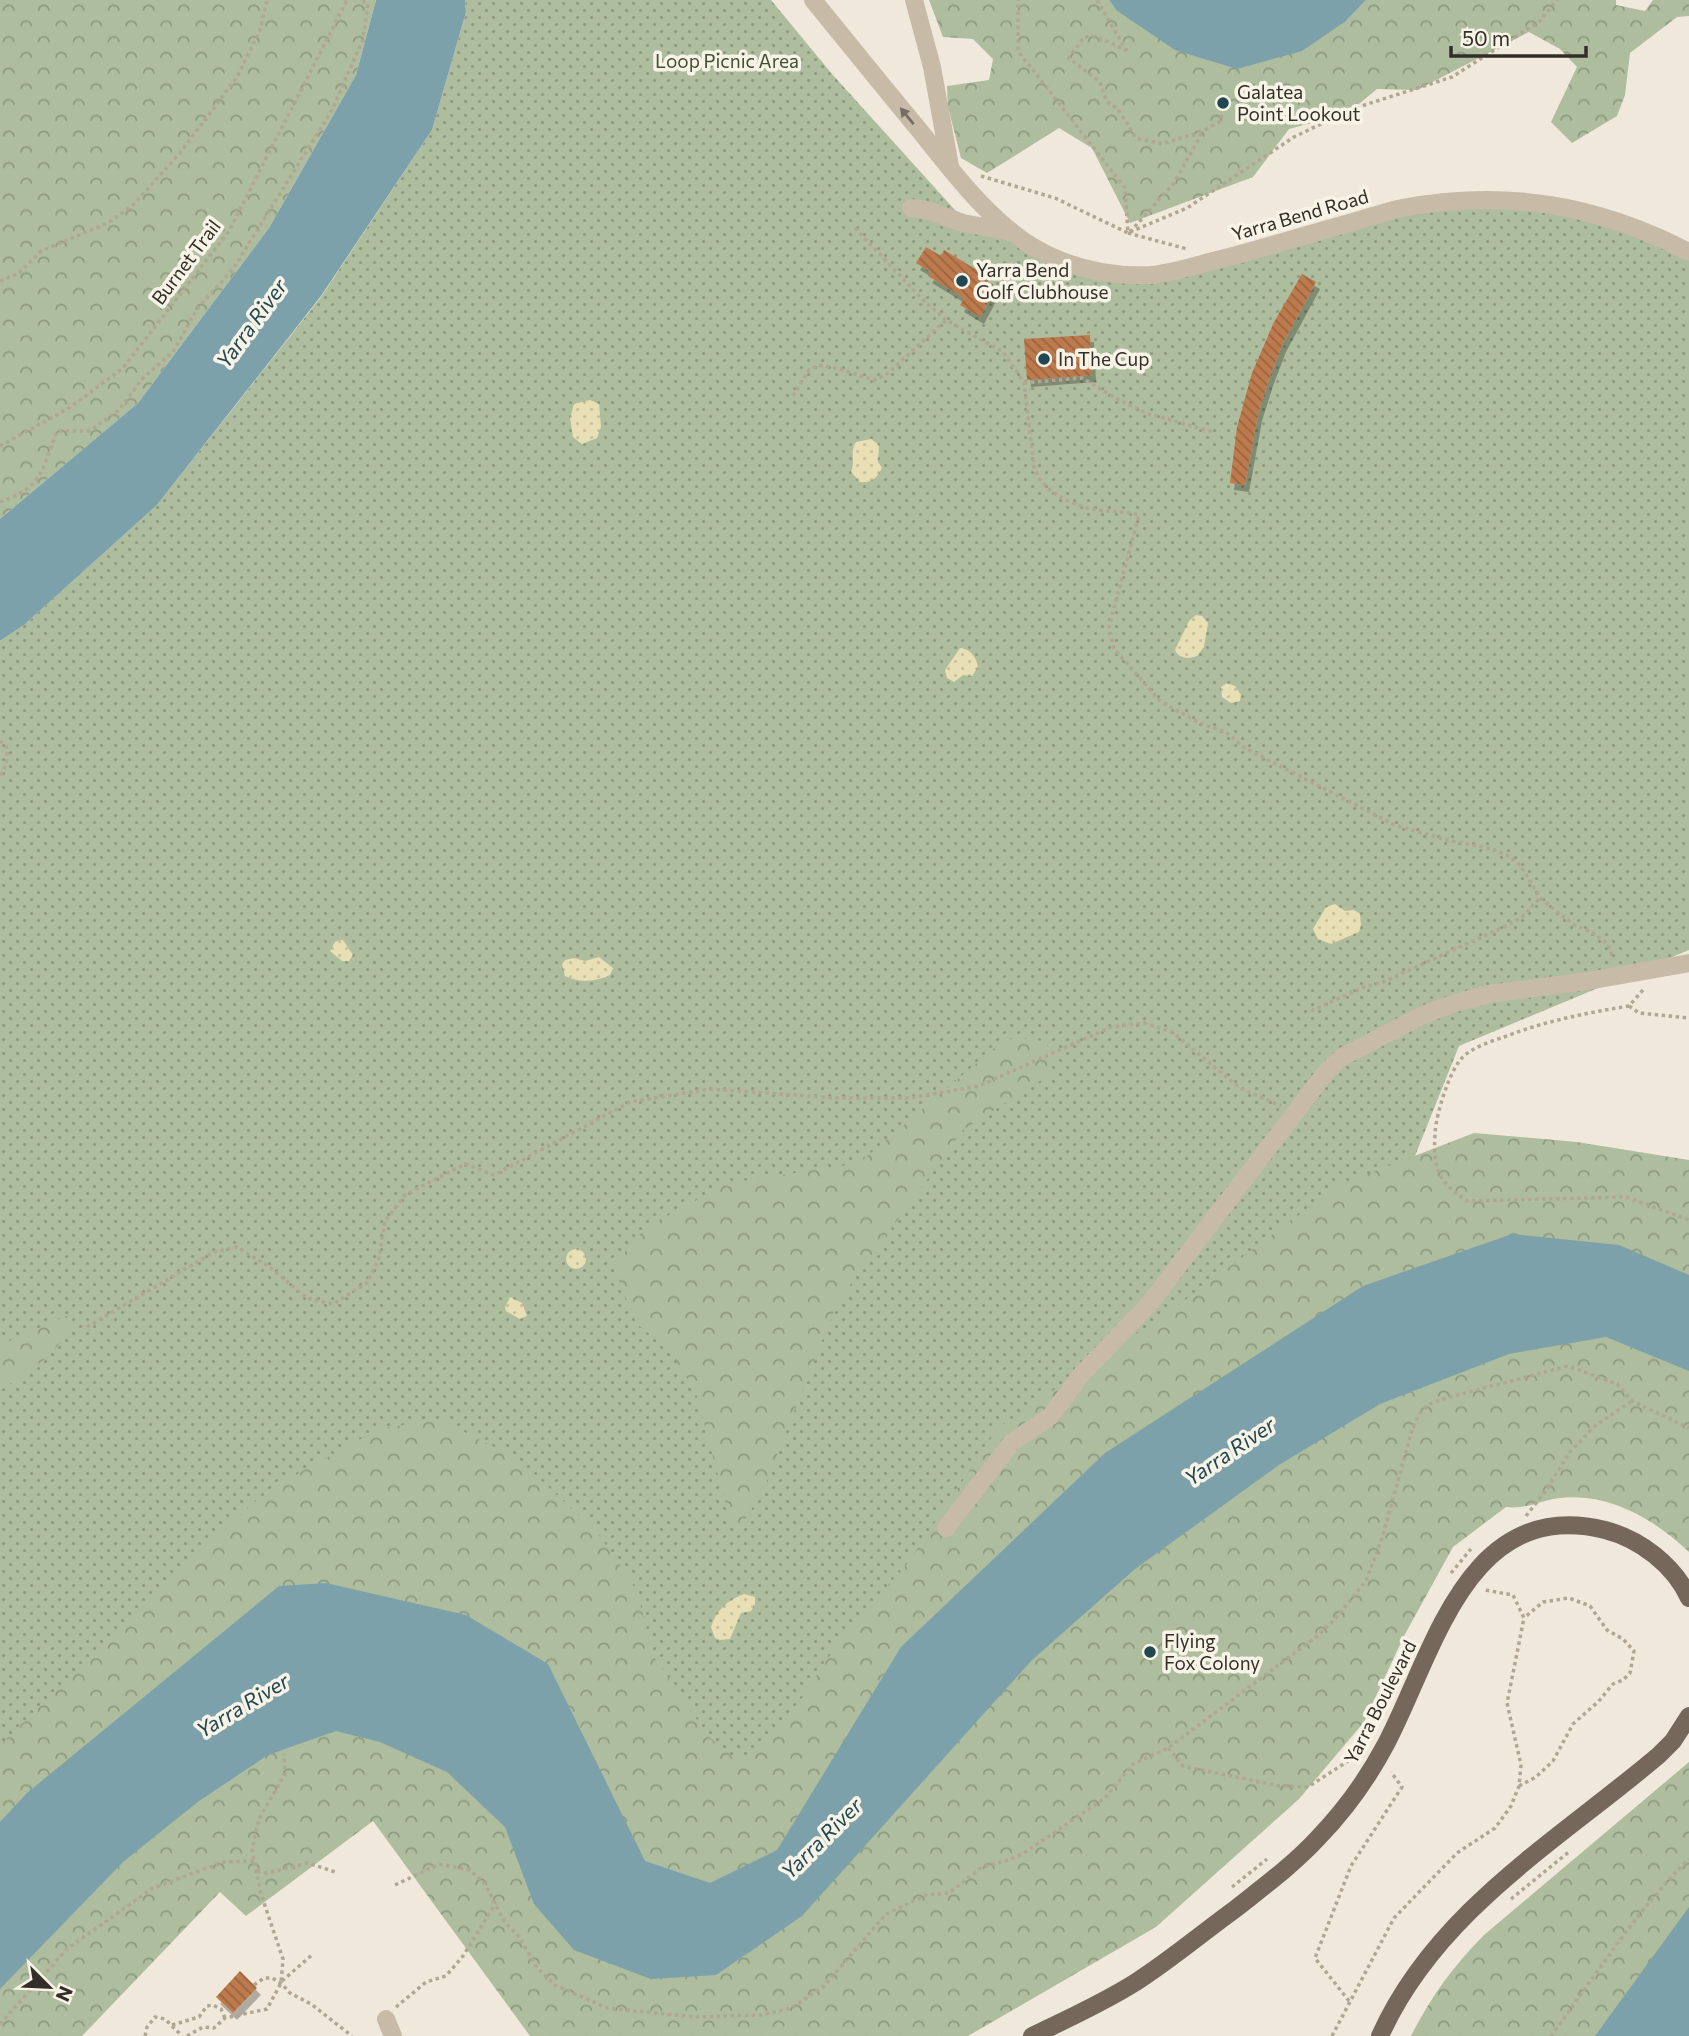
<svg xmlns="http://www.w3.org/2000/svg" width="1689" height="2036" viewBox="0 0 1689 2036" font-family="Commissioner,sans-serif">
<style>
.green{fill:url(#green-dots)}
.forest{fill:url(#forest-crowns)}
.sand{fill:url(#sand-dots)}
.water{fill:#7da1aa}
.building{fill:url(#building-back-hatch);filter:url(#shadow)}
.lines{fill:none;stroke-linecap:round;stroke-linejoin:round}
.path{stroke:#b2a693;stroke-width:3.5;stroke-dasharray:3.5 3.5;stroke-linecap:butt}
.minor{stroke:#c7bba8;stroke-width:18}
.major{stroke:#75685a;stroke-width:18}
.oneway{fill:#766d62}
.poi-dot{fill:#214752;stroke:#f8f3e7;stroke-width:2.5}
.labels{text-anchor:middle;stroke-width:7;stroke-linejoin:round;paint-order:stroke}
.park-label{font-size:19px;fill:#3e502e;stroke:#f8f3e7}
.poi-label{font-size:19px;fill:#342e28;stroke:#f8f3e7;text-anchor:start}
.street-label{font-size:19px;fill:#342e28;stroke:#f8f3e7}
.water-label{font-size:21px;font-style:italic;fill:#214752;stroke:#f8f3e7}
</style>
<defs>
<pattern id="green-dots" width="8" height="8" patternUnits="userSpaceOnUse" patternTransform="scale(1.75)"><rect width="8" height="8" fill="#adbd9d"/><path d="M2 2h.1M6 6h.1" fill="none" stroke="#8e9a80" stroke-width="1.8" stroke-linecap="round"/></pattern>
<pattern id="forest-crowns" width="20" height="18" patternUnits="userSpaceOnUse" patternTransform="scale(1.75)"><rect width="20" height="18" fill="#adbd9d"/><path d="M2 6a3 3 0 1 1 6 0M12 15a3 3 0 1 1 6 0" fill="none" stroke="#8e9a80"/></pattern>
<pattern id="sand-dots" width="8" height="8" patternUnits="userSpaceOnUse" patternTransform="scale(1.75)"><rect width="8" height="8" fill="#e9dfb4"/><path d="M2 2h.1M6 6h.1" fill="none" stroke="#c8c09b" stroke-width="1.8" stroke-linecap="round"/></pattern>
<pattern id="building-back-hatch" width="6" height="6" patternUnits="userSpaceOnUse" patternTransform="scale(1.75)"><rect width="6" height="6" fill="#bc7a4d"/><path d="M-1 5l2 2M0 0l6 6M5-1l2 2" fill="none" stroke="#9a6440"/></pattern>
<filter id="shadow"><feDropShadow dx="4" dy="7" stdDeviation="0" flood-color="#0004"/></filter>
</defs>
<rect width="100%" height="100%" fill="#f0e9db"/>
<!-- green -->
<path class="green" d="M465 0H771L832 74 955 210 987 231 1018 245 1124 275 1400 209 1517 200 1689 252V950L1459 1046 1363 1286 777 1850 548 1664 0 1822V641L24 625 157 505 321 297 432 130 466 12Z"/>
<!-- forest -->
<g class="forest">
<path d="M0 0H376L356 75 269 228 138 403 0 519Z"/>
<path d="M929 0H1109L1116 10 1346 21 1366 0H1616V5L1645 11 1653 0H1689V16L1677 17 1630 53 1625 95 1617 116 1572 143 1551 122 1577 67 1560 49 1529 32 1417 90 1377 89 1348 113 1289 129 1253 177 1130 223 1092 148 1059 128 987 173 961 158 948 107 947 86 989 80 993 59 973 39 943 37Z"/>
<path d="M1016 1037 1042 1041 1056 1054 1048 1076 964 1129 837 1303 762 1493 741 1526 730 1520 696 1393 670 1351 636 1323 613 1266 646 1227 729 1183 859 1163 999 1044Z"/>
<path d="M1474 1133 1577 1142 1689 1160V1552C1653 1518 1605 1490 1553 1499 1536 1503 1524 1509 1506 1507L1453 1547 1404 1636 1364 1722 1299 1799 1156 1927 968 2036H530L373 1821 246 1916 220 1892 82 2036H0V1745L254 1502 304 1470 381 1428 440 1420 518 1459 596 1531 635 1586 655 1658 708 1736 733 1757 743 1758 790 1716 842 1637 907 1564 998 1428 1173 1309 1339 1185Z"/>
<path d="M73 1313 71 1330 48 1357 0 1391V1345Z"/>
<path d="M1689 1762V2036H1411C1430 1998 1454 1965 1484 1935Z"/>
</g>
<!-- sand -->
<g class="sand">
<path d="M590 400 599 404 601 427 597 438 582 444 573 437 570 418 574 404Z"/>
<path d="M871 439 879 445 878 462 882 468C877 478 872 483 860 482L851 472C856 462 849 452 856 442Z"/>
<path d="M1196 615 1202 616 1208 623 1204 647 1197 656C1189 659 1179 659 1175 650L1189 621Z"/>
<path d="M960 648C971 649 976 657 978 667L972 676 963 675 954 682 947 678 945 670Z"/>
<path d="M1227 683 1235 686 1241 695 1240 701 1231 703 1222 697 1221 687Z"/>
<path d="M1335 904 1345 911 1354 910 1360 914 1361 925 1359 932 1331 944 1318 939 1313 929 1326 907Z"/>
<path d="M339 940H343L353 955 349 961H342L330 951 335 942Z"/>
<path d="M599 957 613 968 610 975C596 982 579 983 565 976L562 964 565 960 574 958 585 961Z"/>
<circle cx="576" cy="1259" r="10"/>
<path d="M510 1297 522 1303 527 1316 520 1319 506 1311 505 1307Z"/>
<path d="M744 1594 755 1597V1604L751 1611 741 1613 730 1639 720 1640 715 1638 711 1627C716 1610 728 1600 744 1594Z"/>
</g>
<!-- water -->
<g class="water">
<path d="M376 0H465L466 12 432 130 321 296 157 505 24 625 0 641V519L138 403 269 228 356 75Z"/>
<path d="M1109 0H1366L1346 21 1302 51 1237 69 1175 50 1116 10Z"/>
<path d="M1512 1234 1619 1245 1689 1275V1371L1606 1337 1509 1354 1380 1404 1279 1465 1135 1569 1031 1661 802 1916 716 1975 651 1979 574 1950 534 1904 505 1827 447 1772 380 1742 336 1731 268 1755 199 1801 123 1862 0 1989V1822L27 1793 279 1586 326 1583 466 1615 548 1664 645 1861 710 1883 777 1850 901 1647 1105 1453 1363 1286Z"/>
<path d="M1689 1907V2036H1595Z"/>
</g>
<!-- building -->
<g class="building">
<path d="M926 247 941 256 944 250 990 278 986 283 995 289 980 317 960 305 964 298 928 276 931 272 916 263Z"/>
<path d="M1302 274 1316 282 1282 345 1269 379 1258 414 1245 485 1230 483 1237 427 1252 373 1274 322Z"/>
<path d="M1090 335 1092 375 1027 380 1024 339Z"/>
<path d="M240 1971 257 1988 233 2013 216 1997Z"/>
</g>
<g class="lines">
<!-- path -->
<g class="path">
<path d="M1097 0 1126 50 1097 37H1084L1069 58 1100 82 1106 101 1118 109 1136 138 1162 144 1203 131 1221 121 1223 103"/>
<path d="M981 176 1055 198 1128 233 1125 188 1018 51V0"/>
<path d="M855 228 921 298 946 320 1003 352 1013 366 1024 383 1034 467C1042 494 1079 509 1106 511 1117 512 1127 512 1139 515L1109 627 1114 649 1161 702 1204 725 1226 732 1243 747 1395 825 1447 840 1493 849 1510 857 1521 866 1540 898 1574 925 1591 932 1608 944 1613 959"/>
<path d="M1130 232 1187 208 1294 137 1352 109 1452 77 1540 21 1557 0"/>
<path d="M1130 232 1174 183 1203 131"/>
<path d="M1128 233 1187 249"/>
<path d="M0 281 18 274 41 251 108 223 133 205 180 153 237 77 260 30 267 0"/>
<path d="M1024 383 1082 378 1119 400 1149 414 1214 432"/>
<path d="M793 396 809 370 819 365 840 369 874 380 886 375 946 320"/>
<path d="M0 446 69 408 123 368 229 231 347 0"/>
<path d="M0 502C44 486 41 472 57 431H90L119 410 142 379 173 352 197 309 233 269 332 110 363 39 368 4 361 0"/>
<path d="M0 741 6 746C9 758 6 767 0 777"/>
<path d="M1643 990 1629 1006C1586 1013 1545 1021 1504 1037 1492 1041 1476 1046 1465 1055 1450 1067 1436 1114 1435 1134 1433 1168 1437 1181 1467 1201L1626 1197 1689 1220"/>
<path d="M1629 1006 1639 1013 1689 1018"/>
<path d="M1311 1011 1364 987 1383 982 1508 925 1522 917 1540 898"/>
<path d="M87 1327 214 1252 237 1247 268 1266 307 1298 333 1304 367 1283 379 1258 385 1221 405 1195 465 1164 494 1175 630 1102 710 1089 837 1098H909L979 1086 1111 1027 1144 1023 1172 1032 1240 1088 1281 1106"/>
<path d="M1526 1516 1547 1489 1569 1453 1596 1425 1632 1401"/>
<path d="M1451 1573 1471 1549"/>
<path d="M1168 1748 1183 1766 1279 1786 1308 1787 1359 1754"/>
<path d="M1519 1786 1536 1777 1553 1761 1573 1724 1598 1702 1613 1684 1623 1680 1630 1673 1634 1651 1623 1639 1607 1630 1590 1606 1569 1598 1543 1602 1524 1618"/>
<path d="M257 1871 267 1873 308 1863 338 1873"/>
<path d="M395 1885 439 1864 470 1870 485 1884 504 1921 519 1937 537 1968 555 1985 607 2008 695 2017 761 2015 792 2008 824 1986 886 1914 926 1895 949 1893 982 1867 1009 1860 1024 1853 1105 1798 1133 1764 1168 1748 1316 1637 1334 1620 1366 1581 1382 1538 1412 1430 1420 1413 1428 1405 1446 1398 1568 1366 1617 1384 1632 1401 1689 1428"/>
<path d="M1232 1887 1267 1859"/>
<path d="M1511 1899 1570 1851"/>
<path d="M282 1981 313 1954"/>
<path d="M254 1985 264 1978H272L281 1983 290 1993 311 2004 352 2036"/>
<path d="M1349 2001 1315 1958 1351 1866 1402 1787 1391 1772"/>
<path d="M396 2007 426 1982 446 1976 463 1956 496 1903"/>
<path d="M0 2024 67 1949 153 1888 223 1862 256 1861"/>
<path d="M172 2025 199 2017 207 2006 213 2005 221 2009 225 2018"/>
<path d="M145 2036 147 2027 155 2017 165 2019 182 2036"/>
<path d="M187 2036 203 2027 214 2028 225 2018 267 2009 281 1983 283 1959 261 1894 252 1850 259 1819 285 1774 284 1754"/>
<path d="M1332 2036 1394 1918 1457 1853 1495 1828 1511 1806 1519 1786 1521 1765 1507 1703 1524 1618 1513 1595 1485 1590"/>
<path d="M1551 2036C1596 1975 1635 1912 1689 1859"/>
</g>
<!-- minor -->
<g class="minor">
<path d="M813 0C849 44 884 88 920 131 952 171 990 222 1035 248 1070 268 1110 277 1151 275 1172 273 1193 266 1213 261 1258 250 1302 236 1346 224 1365 219 1383 212 1402 208 1506 189 1596 204 1689 252"/>
<path d="M914 0 932 67 950 166"/>
<path d="M911 208 927 210 963 223 1012 232"/>
<path d="M946 1528 1012 1442 1051 1416 1080 1376 1150 1303 1326 1072 1342 1057 1423 1015 1455 1003 1489 994 1588 981 1689 963"/>
<path d="M386 2019 393 2036"/>
</g>
<!-- major -->
<g class="major">
<path d="M1032 2036C1067 2019 1103 2003 1136 1982 1170 1960 1201 1934 1234 1910 1263 1887 1293 1865 1318 1838 1345 1810 1368 1778 1386 1744 1434 1653 1467 1496 1605 1530 1640 1539 1674 1565 1689 1598"/>
<path d="M1380 2036C1436 1911 1559 1840 1659 1755L1673 1741 1689 1716"/>
</g>
</g>
<!-- one-way arrows -->
<defs><path id="oneway-solid" d="M-6-.8H1V-3.2L6.5 0L1 3.2V.8H-6Z" transform="scale(1.75)"/></defs>
<use class="oneway" href="#oneway-solid" transform="translate(907 116) rotate(-129)"/>
<!-- markers -->
<g class="poi-dot">
<circle cx="1223" cy="103" r="7"/>
<circle cx="962" cy="281" r="7"/>
<circle cx="1044" cy="359" r="7"/>
<circle cx="1150" cy="1652" r="7"/>
</g>
<g class="labels">
<!-- park labels -->
<g class="park-label">
<text x="727" y="68">Loop Picnic Area</text>
</g>
<!-- poi labels -->
<g class="poi-label">
<text x="1237" y="99">Galatea<tspan x="1237" dy="22">Point Lookout</tspan></text>
<text x="976" y="277">Yarra Bend<tspan x="976" dy="22">Golf Clubhouse</tspan></text>
<text x="1058" y="366">In The Cup</text>
<text x="1164" y="1648">Flying<tspan x="1164" dy="22">Fox Colony</tspan></text>
</g>
<!-- street labels -->
<g class="street-label">
<text transform="translate(1300 215) rotate(-16)" y="7">Yarra Bend Road</text>
<text transform="translate(186 262) rotate(-53)" y="7">Burnet Trail</text>
<text transform="translate(1380 1702) rotate(-63)" y="7">Yarra Boulevard</text>
</g>
<!-- water labels -->
<g class="water-label">
<text transform="translate(252 324) rotate(-54)" y="7">Yarra River</text>
<text transform="translate(1230 1452) rotate(-34)" y="7">Yarra River</text>
<text transform="translate(243 1706) rotate(-31)" y="7">Yarra River</text>
<text transform="translate(822 1839) rotate(-45)" y="7">Yarra River</text>
</g>
</g>
<!-- north arrow -->
<g transform="translate(49 1987) rotate(114)" stroke="#f8f3e7" stroke-width="5" paint-order="stroke">
<path d="M0-5L12 26L0 18L-12 26Z" fill="#342e28"/>
<text y="-10" font-size="19" font-weight="bold" text-anchor="middle" fill="#342e28">N</text>
</g>
<!-- scale -->
<path d="M1451 46v10h135v-10" fill="none" stroke="#342e28" stroke-width="3.5"/>
<text x="1462" y="46" font-size="21" fill="#342e28" stroke="#f8f3e7" stroke-width="5" paint-order="stroke">50 m</text>
</svg>
